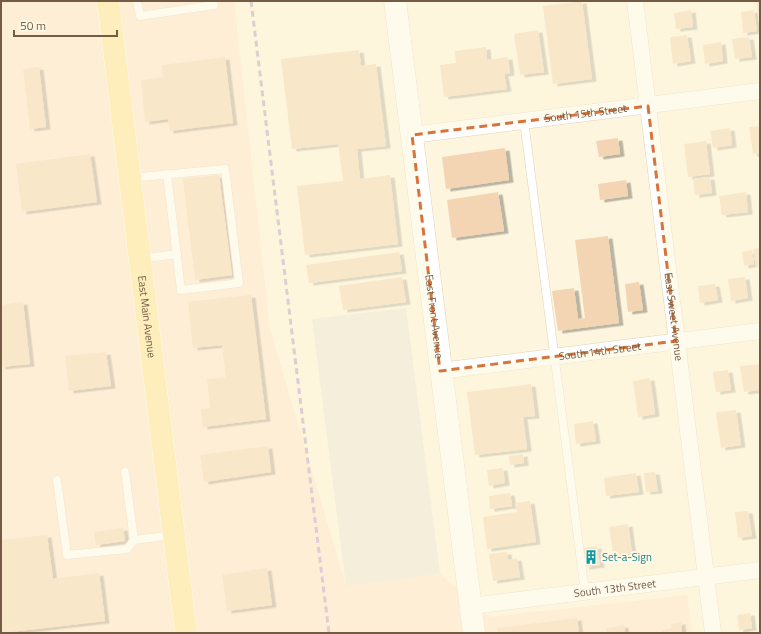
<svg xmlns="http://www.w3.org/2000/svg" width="761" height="634" viewBox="0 0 761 634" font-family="'Titillium Web',sans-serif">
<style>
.commercial{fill:#ffe4cf}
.industrial{fill:#eae4da}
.building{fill:#f4d5b3;filter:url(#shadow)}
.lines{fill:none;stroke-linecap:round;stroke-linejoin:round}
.lane-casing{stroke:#e1d1b9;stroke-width:9}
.street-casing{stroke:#e1d1b9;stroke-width:17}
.secondary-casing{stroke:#e6d3b6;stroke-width:23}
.primary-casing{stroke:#fff;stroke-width:23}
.lane{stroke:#fff;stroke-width:8}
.street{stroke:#fff;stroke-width:16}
.secondary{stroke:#fff;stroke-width:22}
.primary{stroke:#ffe592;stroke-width:22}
.rail{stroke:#b89cc5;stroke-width:3;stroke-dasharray:6 4;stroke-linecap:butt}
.marked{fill:none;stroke:#d6743c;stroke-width:3;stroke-dasharray:8 5;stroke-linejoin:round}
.labels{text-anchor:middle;stroke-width:4;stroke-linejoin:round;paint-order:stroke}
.street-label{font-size:11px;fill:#735b45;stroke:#fff8e4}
.culture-label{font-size:11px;fill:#0d838f;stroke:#fff8e4;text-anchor:start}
</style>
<defs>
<filter id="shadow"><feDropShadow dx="4.5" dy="2.5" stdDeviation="0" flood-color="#0004"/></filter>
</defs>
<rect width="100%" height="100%" fill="#fdf5dd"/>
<!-- commercial -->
<path class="commercial" d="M1 1H234L270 329 346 586 440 574 490 617 687 595 692 633H1Z"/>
<!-- industrial -->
<path class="industrial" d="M406 308 440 574 346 586 312 319Z"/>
<!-- building -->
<g class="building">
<path d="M582 1 592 79 553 84 543 6Z"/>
<path d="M756 1H760V22H759Z"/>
<path d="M691 10 693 27 676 29 674 13Z"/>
<path d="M754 10 757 31 743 33 741 12Z"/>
<path d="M538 30 544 72 520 75 514 34Z"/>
<path d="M687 35 691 61 673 64 670 37Z"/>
<path d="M749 37 752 57 735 59 732 39Z"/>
<path d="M721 42 723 61 705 64 703 45Z"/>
<path d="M486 47 487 60 508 57 510 73 504 74 507 89 444 97 440 65 456 63 455 51Z"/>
<path d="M359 50 361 66 376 64 386 146 357 149 360 179 390 175 398 244 305 255 297 186 343 181 338 144 292 149 281 59Z"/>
<path d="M225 57 233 123 169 131 168 119 145 122 141 80 163 77 162 65Z"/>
<path d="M39 67 46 127 30 129 23 69Z"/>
<path d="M760 126V153L753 154 749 127Z"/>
<path d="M730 128 732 145 713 148 710 131Z"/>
<path d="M618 138 620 154 599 157 596 141Z"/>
<path d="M706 141 710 174 688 177 684 144Z"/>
<path d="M505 148 509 180 446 189 442 157Z"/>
<path d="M90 154 97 202 22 212 16 164Z"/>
<path d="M219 175 232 275 195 280 183 179Z"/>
<path d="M710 177 712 193 695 195 693 179Z"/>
<path d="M626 180 628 196 600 200 598 184Z"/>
<path d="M498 192 504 231 452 238 447 200Z"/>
<path d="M746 192 748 212 722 215 719 196Z"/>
<path d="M608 236 619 323 558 331 552 291 574 288 578 319 585 318 575 240Z"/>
<path d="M760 248V265L756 266 753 249Z"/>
<path d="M752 250 754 264 744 266 742 252Z"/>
<path d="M399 252 402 271 309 283 306 265Z"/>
<path d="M402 277 406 302 343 310 339 286Z"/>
<path d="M745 277 748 298 731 301 728 279Z"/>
<path d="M639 282 643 310 628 312 625 284Z"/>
<path d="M715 284 718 300 700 303 698 286Z"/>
<path d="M251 295 266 419 203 427 201 409 210 408 207 379 226 377 222 345 193 348 188 302Z"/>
<path d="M23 302 30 364 1 367V305Z"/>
<path d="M106 352 111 386 69 391 65 356Z"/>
<path d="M760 364V390L744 392 740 366Z"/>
<path d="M728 370 731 390 716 392 713 372Z"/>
<path d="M650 378 655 414 638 417 633 381Z"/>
<path d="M531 384 535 416 523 417 527 449 475 455 467 392Z"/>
<path d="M736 410 741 445 721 448 716 412Z"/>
<path d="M593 421 596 441 576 444 574 424Z"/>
<path d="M268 446 271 472 204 482 200 455Z"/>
<path d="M523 454 524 463 510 465 509 456Z"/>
<path d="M503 468 505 483 489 486 487 470Z"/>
<path d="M655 472 658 491 646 492 644 473Z"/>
<path d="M636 473 639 492 606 496 604 478Z"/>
<path d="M510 493 512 506 490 509 489 496Z"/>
<path d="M530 501 536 542 487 549 483 517 517 512 515 503Z"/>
<path d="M748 511 752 536 738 538 735 512Z"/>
<path d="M628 524 632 553 613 555 609 527Z"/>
<path d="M123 528 125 541 96 545 94 532Z"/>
<path d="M47 535 53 579 99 573 105 621 1 633V540Z"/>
<path d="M597 546 600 565 585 567 583 548Z"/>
<path d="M507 552 508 560 517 558 520 577 493 581 489 554Z"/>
<path d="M267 568 272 605 227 611 222 575Z"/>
<path d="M750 613 752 628 739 630 737 615Z"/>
<path d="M577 618 579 633H498L497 628Z"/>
<path d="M681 622 682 633H662V630L672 628 671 624Z"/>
<path d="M624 625 625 633H607L606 628Z"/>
</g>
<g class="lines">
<defs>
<g id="lane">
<path d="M137 1 140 16 214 5 213 1"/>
<path d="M524 121 585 592"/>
<path d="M130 178 225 169 239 283 181 290 167 174"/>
<path d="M140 259 177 254"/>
<path d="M57 480 67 555 127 549 134 540 125 472"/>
<path d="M134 540 173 535"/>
</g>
<g id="street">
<path id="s1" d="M635 1 713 633"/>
<path id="s2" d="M412 135 760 91"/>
<path id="s3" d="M440 371 760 331"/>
<path id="s4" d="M471 606 760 570"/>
</g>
<g id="secondary">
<path id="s5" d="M395 1 474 633"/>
</g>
<g id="primary">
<path id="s6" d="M108 1 186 633"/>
</g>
</defs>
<!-- lane casing -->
<use href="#lane" class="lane-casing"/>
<!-- street casing -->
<use href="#street" class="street-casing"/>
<!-- secondary casing -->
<use href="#secondary" class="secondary-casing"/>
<!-- primary casing -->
<use href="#primary" class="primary-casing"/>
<!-- lane -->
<use href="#lane" class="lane"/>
<!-- street -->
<use href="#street" class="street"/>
<!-- secondary -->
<use href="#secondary" class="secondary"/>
<!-- primary -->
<use href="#primary" class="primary"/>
<!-- rail -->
<path class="rail" d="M251 1 329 633"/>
</g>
<!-- marked area -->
<path d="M0 0H761V634H0ZM648 106 676 341 440 371 412 135Z" fill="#fdf5dd" fill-opacity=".55" fill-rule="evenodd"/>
<path class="marked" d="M648 106 676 341 440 371 412 135Z"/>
<!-- icons -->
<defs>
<symbol id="building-bare" viewBox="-9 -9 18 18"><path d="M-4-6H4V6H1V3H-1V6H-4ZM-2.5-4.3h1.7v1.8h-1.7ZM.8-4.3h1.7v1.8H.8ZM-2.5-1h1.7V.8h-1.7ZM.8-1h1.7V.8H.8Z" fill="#0f9aa8" stroke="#fff8e4" stroke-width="2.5" paint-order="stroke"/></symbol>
</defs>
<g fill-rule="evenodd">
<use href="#building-bare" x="581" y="547" width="20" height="20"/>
</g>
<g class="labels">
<!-- street labels -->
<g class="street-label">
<text dy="4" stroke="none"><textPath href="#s2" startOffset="175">South 15th Street</textPath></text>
<text dy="4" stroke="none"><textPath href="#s6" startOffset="318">East Main Avenue</textPath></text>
<text dy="4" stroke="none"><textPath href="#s5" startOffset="318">East Front Avenue</textPath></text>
<text dy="4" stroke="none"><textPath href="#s1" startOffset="318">East Sweet Avenue</textPath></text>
<text dy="4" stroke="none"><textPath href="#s3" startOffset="161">South 14th Street</textPath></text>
<text dy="4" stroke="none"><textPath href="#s4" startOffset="145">South 13th Street</textPath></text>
</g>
<!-- culture labels -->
<g class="culture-label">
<text x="602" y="561">Set-a-Sign</text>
</g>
</g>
<!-- border -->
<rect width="761" height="634" fill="none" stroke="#735b45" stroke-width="4"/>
<!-- scale -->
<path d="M14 30v6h103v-6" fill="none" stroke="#735b45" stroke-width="2"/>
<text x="20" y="30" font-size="12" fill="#735b45" stroke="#fff8e4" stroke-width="3" paint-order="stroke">50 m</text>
</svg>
